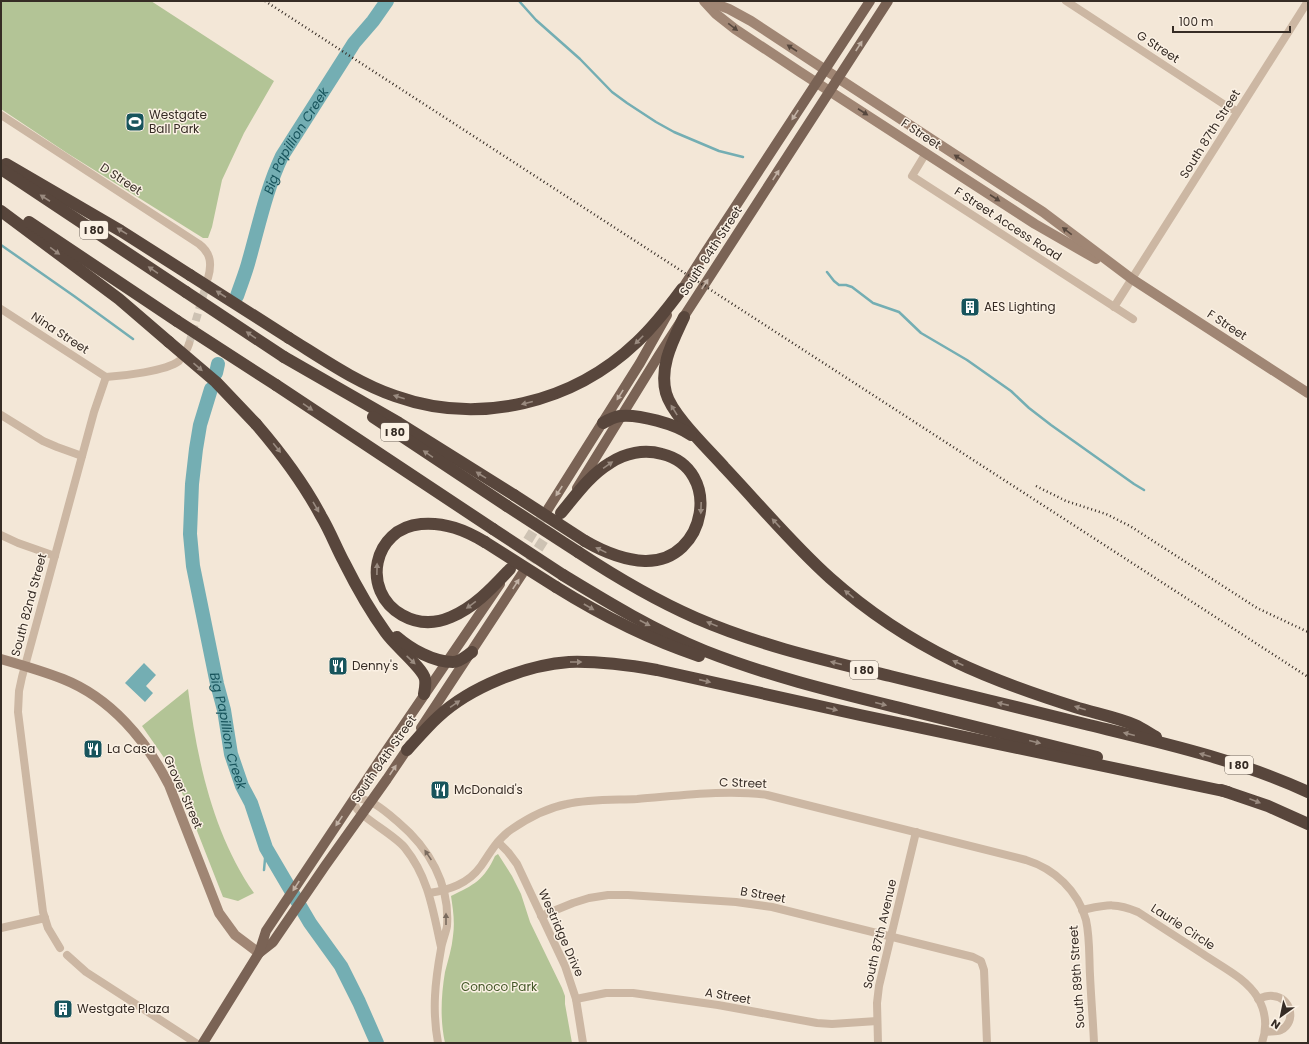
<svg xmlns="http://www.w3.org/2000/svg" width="1309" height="1044" viewBox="0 0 1309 1044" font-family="Poppins,sans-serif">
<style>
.green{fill:#b3c496}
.water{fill:#74aeb3}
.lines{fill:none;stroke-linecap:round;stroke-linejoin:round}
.stream{stroke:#74aeb3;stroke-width:2.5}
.river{stroke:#74aeb3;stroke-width:14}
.street-tunnel{stroke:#cdc2b3;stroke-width:8;stroke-dasharray:8 4;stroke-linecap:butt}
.primary-tunnel{stroke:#cdc2b3;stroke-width:10;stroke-dasharray:10 5;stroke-linecap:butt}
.street{stroke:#ccb7a3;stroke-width:8}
.secondary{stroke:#a08674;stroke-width:10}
.primary{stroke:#7a6355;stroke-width:10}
.highway{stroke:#58463c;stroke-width:12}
.rail{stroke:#362c25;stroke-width:2.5;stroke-dasharray:1 3;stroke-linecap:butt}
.highway-bridge{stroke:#58463c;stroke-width:12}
.oneway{fill:#56473d}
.oneway2{fill:#c1b1a4}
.oneway3{fill:#998a7f}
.oneway4{fill:#7a6b5e}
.labels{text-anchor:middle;stroke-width:3;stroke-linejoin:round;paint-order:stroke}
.shield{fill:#fbf1e4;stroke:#71675e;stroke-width:1}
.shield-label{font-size:11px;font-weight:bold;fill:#362c25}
.street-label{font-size:12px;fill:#362c25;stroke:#fbf1e4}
.poi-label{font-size:12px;fill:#362c25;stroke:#fbf1e4;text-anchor:start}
.park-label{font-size:12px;fill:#435727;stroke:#fbf1e4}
.water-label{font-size:13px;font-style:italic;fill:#17545c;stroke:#fbf1e4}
</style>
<rect width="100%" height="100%" fill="#f3e7d7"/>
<!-- green -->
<g class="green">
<path d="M1 1H151L274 81 244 133 222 180 212 227 208 238H203L67 153 1 109Z"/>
<path d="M188 689C197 760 213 834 254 893L238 901 223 897 179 785 167 762 142 726Z"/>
<path d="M498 854 512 876 521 894 530 922 562 988 565 996V1004L572 1043H445C440 1020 441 996 445 972 448 960 452 948 453 936 455 922 453 909 451 896 474 885 484 880 495 856Z"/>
</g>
<!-- water -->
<path class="water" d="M144 663 156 675 146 686 153 693 145 702 125 683Z"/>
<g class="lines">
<!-- stream -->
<g class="stream">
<path d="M519 1 536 20 580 59 612 92 627 103 656 122 674 132 719 151 743 157"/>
<path d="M1 245 74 296 133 339"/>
<path d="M827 272 834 281 839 285H846L852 287 873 303 899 312 921 333 967 360 1011 391 1029 408 1051 425 1134 484 1144 490"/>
<path d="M264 870 266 848"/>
</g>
<!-- river -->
<g class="river">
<path id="s1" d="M237 296C241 284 246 272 249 260 259 225 266 190 282 156L354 43 373 21 387 1"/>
<path d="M216 373 218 364"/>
<path id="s2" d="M211 389 200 425 196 449 192 484 190 534 193 566 217 684 224 710 231 754 242 786 251 803 266 848 310 923 341 966 359 1002 377 1043"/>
</g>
<!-- street-tunnel -->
<path class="street-tunnel" d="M189 344 207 282"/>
<!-- primary-tunnel -->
<g class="primary-tunnel">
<path d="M512 566 541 519"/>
<path d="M522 574 559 516"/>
</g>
<!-- street -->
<g class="street">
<path d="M1066 1 1228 107 1237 111"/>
<path d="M1 115 199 244C211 253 212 264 208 278"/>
<path d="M926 153 912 176 1133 319"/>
<path d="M1114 307 1308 1"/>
<path d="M1 309 106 377"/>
<path d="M187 349 189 344"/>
<path d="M106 377C123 376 166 371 179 361"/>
<path d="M1 415 43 441 57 447 82 456"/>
<path d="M1 535 18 543 55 556"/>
<path d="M498 842 508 852 517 864 565 966 576 999 583 1043"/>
<path d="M429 893C449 890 468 884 481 866 490 853 498 838 512 829 528 818 547 808 567 804 589 799 614 800 637 799 677 796 727 789 767 795L1026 860C1055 869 1078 891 1086 920 1090 938 1089 958 1090 975 1091 998 1093 1020 1094 1043"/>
<path d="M1082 910C1106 905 1115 902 1138 912 1160 926 1181 940 1203 954 1222 967 1246 978 1258 998 1266 1012 1267 1028 1262 1043"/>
<path d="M541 916 573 903 589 898 608 895H628L736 902 772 907 973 957 981 961 984 970 987 1043"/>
<path d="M1 928 45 918"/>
<path d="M60 948 48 928 43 912 18 712 19 691 22 677 94 412 106 377"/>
<path d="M67 955 86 972 196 1043"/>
<path d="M576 999 606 993H633L718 1005 817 1023 832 1024 877 1021"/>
<path d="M1258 999C1263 997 1268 995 1273 996 1291 997 1297 1022 1281 1030 1276 1032 1270 1031 1265 1032"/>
<path d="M438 1043C432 1010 435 982 441 949 442 941 446 933 447 926 450 884 429 848 398 822 385 811 371 798 354 798 354 801 355 805 356 807 360 817 395 835 405 848 429 878 433 911 441 947"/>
<path d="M878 1043 877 1003 879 986 916 832"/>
</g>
<!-- secondary -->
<g class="secondary">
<path d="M704 1 716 14 735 29 800 72 1035 224 1096 259"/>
<path d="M708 1 729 9 751 21 824 69 1043 212 1132 279 1308 393"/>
<path d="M1 659C22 665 43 671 63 679 111 698 146 740 169 785L219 913 235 935 259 953"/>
</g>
<!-- primary -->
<g class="primary">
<path d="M679 294 707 250 870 1"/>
<path d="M577 488 659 355 888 1"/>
<path d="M548 509 640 363 667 315"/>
<path d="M421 728 522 574"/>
<path d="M259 953 273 942 325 866 387 779 410 745"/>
<path d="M203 1043 259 953 266 931 382 757 500 584"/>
</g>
<!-- highway -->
<g class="highway">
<path d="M6 164 121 231 190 275"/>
<path d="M1 169 186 292"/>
<path d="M1 211 119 299 169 342"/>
<path d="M29 222 177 321"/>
<path d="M684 317C673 341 659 366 666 393 672 415 708 449 724 467 759 504 792 544 830 578 867 611 909 639 954 661 993 680 1034 694 1075 707 1094 713 1116 717 1135 725 1142 728 1149 733 1156 737"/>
<path d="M289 338C323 359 357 383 395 396 479 426 573 403 637 342 654 326 668 308 682 289"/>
<path d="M284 357 399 423 514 495"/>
<path d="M276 385 493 529"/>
<path d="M373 417 507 506"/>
<path d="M603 423C608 420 614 417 620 416 639 414 676 424 691 435"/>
<path d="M256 424C281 453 303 482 321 516 330 531 336 547 344 562 356 586 370 611 386 633 394 645 423 668 425 679 426 684 425 689 424 694"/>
<path d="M561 513C576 495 590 475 610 463 625 453 644 449 662 454 723 469 707 562 645 561 623 560 604 552 585 541"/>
<path d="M485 542C465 530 445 522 421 524 373 528 360 591 402 615 418 624 435 624 451 617 475 607 493 587 510 569"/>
<path d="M578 552C616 577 655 600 696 618 758 645 824 660 890 676 956 692 1023 709 1089 725 1163 743 1239 760 1308 792"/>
<path d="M563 575C609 603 655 631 705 651 771 677 839 693 908 710 971 726 1034 741 1097 757"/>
<path d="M556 587C601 615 648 639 699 656"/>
<path d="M397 637C411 649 433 662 453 662 460 662 466 656 472 652"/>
<path d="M407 750C417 739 427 727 438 717 470 687 526 665 569 662 599 661 628 665 657 670L860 715 1228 792"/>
<path d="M1221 790 1268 806 1308 824"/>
</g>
<!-- rail -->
<g class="rail">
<path d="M265 1 1308 677"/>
<path d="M1036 486 1066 501 1106 514 1130 526 1257 608 1308 632"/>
</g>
<!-- highway-bridge -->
<g class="highway-bridge">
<path d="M190 275 289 338"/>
<path d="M186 292 284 357"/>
<path d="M177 321 276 385"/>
<path d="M169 342 216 382 256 424"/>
<path d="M514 495 585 541"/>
<path d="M507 506 578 552"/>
<path d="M493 529 563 575"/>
<path d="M485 542 556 587"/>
</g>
</g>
<!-- one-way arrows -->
<defs><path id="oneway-solid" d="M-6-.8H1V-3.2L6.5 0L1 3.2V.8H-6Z"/></defs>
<g class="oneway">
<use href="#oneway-solid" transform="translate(733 27) rotate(37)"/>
<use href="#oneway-solid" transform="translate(792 48) rotate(-147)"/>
<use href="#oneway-solid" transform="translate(863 112) rotate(33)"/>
<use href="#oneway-solid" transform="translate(959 158) rotate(-147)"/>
<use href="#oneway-solid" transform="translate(995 198) rotate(33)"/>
<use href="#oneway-solid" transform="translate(1067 231) rotate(-143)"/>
</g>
<g class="oneway2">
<use href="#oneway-solid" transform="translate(859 46) rotate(-57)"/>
<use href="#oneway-solid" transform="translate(795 115) rotate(123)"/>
<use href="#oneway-solid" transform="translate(776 175) rotate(-57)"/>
<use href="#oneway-solid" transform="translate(705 284) rotate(-57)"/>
<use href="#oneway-solid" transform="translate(620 395) rotate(122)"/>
<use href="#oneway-solid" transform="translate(559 491) rotate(123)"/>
<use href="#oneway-solid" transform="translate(516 584) rotate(-57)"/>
<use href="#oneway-solid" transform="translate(393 770) rotate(-56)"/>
<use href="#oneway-solid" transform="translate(339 821) rotate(124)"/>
<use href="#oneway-solid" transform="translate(296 886) rotate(123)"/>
</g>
<g class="oneway3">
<use href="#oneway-solid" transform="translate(45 198) rotate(-147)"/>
<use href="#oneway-solid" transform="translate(122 231) rotate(-148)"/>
<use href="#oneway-solid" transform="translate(55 251) rotate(36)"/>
<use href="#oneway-solid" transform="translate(153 270) rotate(-146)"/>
<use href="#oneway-solid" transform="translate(221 294) rotate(-147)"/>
<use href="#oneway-solid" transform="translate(251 335) rotate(-146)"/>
<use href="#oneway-solid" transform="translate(639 340) rotate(135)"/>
<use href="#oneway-solid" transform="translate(198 367) rotate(41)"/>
<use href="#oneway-solid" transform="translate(399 397) rotate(-162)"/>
<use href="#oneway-solid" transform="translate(527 403) rotate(166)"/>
<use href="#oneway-solid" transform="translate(308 407) rotate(34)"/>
<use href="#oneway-solid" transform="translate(674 410) rotate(-122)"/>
<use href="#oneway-solid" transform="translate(277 448) rotate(51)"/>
<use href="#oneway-solid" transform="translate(428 454) rotate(-146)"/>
<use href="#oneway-solid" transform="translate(608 465) rotate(-35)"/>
<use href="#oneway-solid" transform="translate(481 475) rotate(-148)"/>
<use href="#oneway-solid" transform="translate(316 507) rotate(60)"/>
<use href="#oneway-solid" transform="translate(701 508) rotate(92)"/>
<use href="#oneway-solid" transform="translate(776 523) rotate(-133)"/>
<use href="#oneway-solid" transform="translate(601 550) rotate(-154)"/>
<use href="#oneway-solid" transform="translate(377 569) rotate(-89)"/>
<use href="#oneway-solid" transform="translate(849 594) rotate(-141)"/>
<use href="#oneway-solid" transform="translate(471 605) rotate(144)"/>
<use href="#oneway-solid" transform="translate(589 607) rotate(30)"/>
<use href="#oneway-solid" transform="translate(645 623) rotate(28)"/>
<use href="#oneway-solid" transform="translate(712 624) rotate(-158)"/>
<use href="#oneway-solid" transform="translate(411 660) rotate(43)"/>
<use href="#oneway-solid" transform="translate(576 662)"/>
<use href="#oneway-solid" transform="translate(836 663) rotate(-166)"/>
<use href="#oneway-solid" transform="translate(958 663) rotate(-155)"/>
<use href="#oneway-solid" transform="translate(705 681) rotate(13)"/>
<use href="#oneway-solid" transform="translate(455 704) rotate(-34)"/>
<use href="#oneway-solid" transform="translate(881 704) rotate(14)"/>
<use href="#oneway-solid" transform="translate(1003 704) rotate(-167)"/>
<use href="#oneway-solid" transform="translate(1080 708) rotate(-163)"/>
<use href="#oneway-solid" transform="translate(832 709) rotate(13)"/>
<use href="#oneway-solid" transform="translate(1129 734) rotate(-166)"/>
<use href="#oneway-solid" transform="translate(1035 742) rotate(14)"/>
<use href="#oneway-solid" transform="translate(1205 755) rotate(-164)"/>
<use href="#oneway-solid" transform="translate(1255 801) rotate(21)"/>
</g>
<g class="oneway4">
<use href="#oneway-solid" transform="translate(428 855) rotate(-124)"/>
<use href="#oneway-solid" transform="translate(446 919) rotate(-90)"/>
</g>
<!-- icons -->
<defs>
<symbol id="stadium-square" viewBox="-11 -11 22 22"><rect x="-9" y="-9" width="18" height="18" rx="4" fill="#17545c" stroke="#fbf1e4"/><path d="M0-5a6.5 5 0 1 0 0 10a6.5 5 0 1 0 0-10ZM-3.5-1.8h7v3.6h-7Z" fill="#fff"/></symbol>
<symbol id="building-square" viewBox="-11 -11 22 22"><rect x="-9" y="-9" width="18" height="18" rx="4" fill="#17545c" stroke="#fbf1e4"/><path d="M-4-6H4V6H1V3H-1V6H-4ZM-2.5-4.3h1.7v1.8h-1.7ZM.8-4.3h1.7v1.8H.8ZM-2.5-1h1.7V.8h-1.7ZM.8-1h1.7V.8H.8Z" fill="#fff"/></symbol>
<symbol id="restaurant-square" viewBox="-11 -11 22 22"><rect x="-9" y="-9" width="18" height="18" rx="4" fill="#17545c" stroke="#fbf1e4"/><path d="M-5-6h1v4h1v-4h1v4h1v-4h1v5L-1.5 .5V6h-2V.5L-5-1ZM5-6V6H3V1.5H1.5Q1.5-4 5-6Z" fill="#fff"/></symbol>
</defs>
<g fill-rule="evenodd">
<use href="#stadium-square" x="124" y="111" width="22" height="22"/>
<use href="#building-square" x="959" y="296" width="22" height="22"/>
<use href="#restaurant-square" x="327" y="655" width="22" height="22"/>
<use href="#restaurant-square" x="82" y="738" width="22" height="22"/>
<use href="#restaurant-square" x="429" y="779" width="22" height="22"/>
<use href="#building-square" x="52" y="998" width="22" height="22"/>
</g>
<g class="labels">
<!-- shield labels -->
<g class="shield">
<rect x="80" y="221" width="28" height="18" rx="3"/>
<rect x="381" y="423" width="28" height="18" rx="3"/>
<rect x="850" y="661" width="28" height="18" rx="3"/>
<rect x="1225" y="756" width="28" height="18" rx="3"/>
</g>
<g class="shield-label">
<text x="94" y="234">I 80</text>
<text x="395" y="436">I 80</text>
<text x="864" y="674">I 80</text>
<text x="1239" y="769">I 80</text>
</g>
<!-- street labels -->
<g class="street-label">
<text transform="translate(1158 47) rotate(33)" y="4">G Street</text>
<text transform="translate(921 134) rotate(33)" y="4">F Street</text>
<text transform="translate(1210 134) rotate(-58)" y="4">South 87th Street</text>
<text transform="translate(121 179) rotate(33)" y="4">D Street</text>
<text transform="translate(1008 224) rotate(33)" y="4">F Street Access Road</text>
<text transform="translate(711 251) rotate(-57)" y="4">South 84th Street</text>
<text transform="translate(1227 325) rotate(33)" y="4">F Street</text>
<text transform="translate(60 333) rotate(33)" y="4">Nina Street</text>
<text transform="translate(29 605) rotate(-75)" y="4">South 82nd Street</text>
<text transform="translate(384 759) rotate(-55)" y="4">South 84th Street</text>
<text transform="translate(743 783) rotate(2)" y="4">C Street</text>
<text transform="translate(183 792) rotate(66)" y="4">Grover Street</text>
<text transform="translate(763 895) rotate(10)" y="4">B Street</text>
<text transform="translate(1183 927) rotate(33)" y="4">Laurie Circle</text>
<text transform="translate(561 933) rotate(66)" y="4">Westridge Drive</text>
<text transform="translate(880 934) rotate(-77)" y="4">South 87th Avenue</text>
<text transform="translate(1077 977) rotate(-94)" y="4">South 89th Street</text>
<text transform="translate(728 996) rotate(10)" y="4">A Street</text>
</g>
<!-- poi labels -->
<g class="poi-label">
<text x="149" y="119">Westgate<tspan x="149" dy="14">Ball Park</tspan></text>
<text x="984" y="311">AES Lighting</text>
<text x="352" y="670">Denny's</text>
<text x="107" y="753">La Casa</text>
<text x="454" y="794">McDonald's</text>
<text x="77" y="1013">Westgate Plaza</text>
</g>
<!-- park labels -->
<g class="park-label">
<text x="499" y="991">Conoco Park</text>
</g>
<!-- water labels -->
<g class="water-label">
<text dy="5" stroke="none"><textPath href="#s1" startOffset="167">Big Papillion Creek</textPath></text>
<text dy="5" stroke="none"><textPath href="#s2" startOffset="348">Big Papillion Creek</textPath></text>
</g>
</g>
<!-- border -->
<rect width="1309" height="1044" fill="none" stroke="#362c25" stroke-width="4"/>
<!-- north arrow -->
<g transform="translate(1281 1016) rotate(213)" stroke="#fbf1e4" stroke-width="3" paint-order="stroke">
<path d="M0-3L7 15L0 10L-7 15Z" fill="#362c25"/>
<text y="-6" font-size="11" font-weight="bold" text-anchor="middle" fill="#362c25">N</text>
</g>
<!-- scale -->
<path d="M1173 26v6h117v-6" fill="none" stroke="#362c25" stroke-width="2"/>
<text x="1179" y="26" font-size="12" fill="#362c25" stroke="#fbf1e4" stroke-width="3" paint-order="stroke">100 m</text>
</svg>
